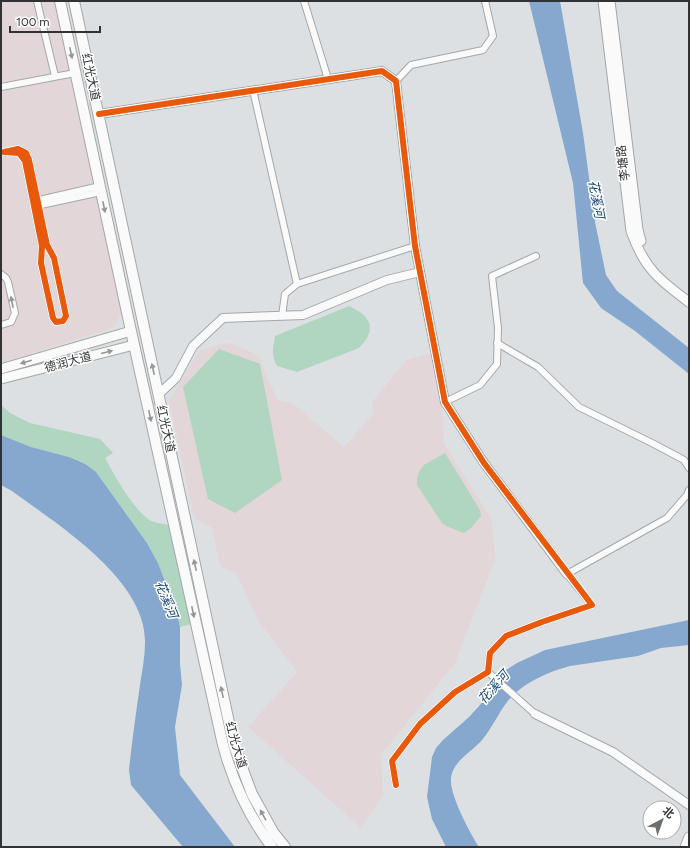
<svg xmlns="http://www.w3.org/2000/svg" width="690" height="848" viewBox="0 0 690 848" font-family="Figtree,'Noto Sans SC',sans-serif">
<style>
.education{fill:#e3d6d8}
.green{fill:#b0d5c1}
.water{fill:#86a8cf}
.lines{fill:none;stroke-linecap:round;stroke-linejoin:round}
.minor-casing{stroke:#a4a7a9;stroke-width:8}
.tertiary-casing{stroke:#a4a7a9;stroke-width:10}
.secondary-casing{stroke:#a4a7a9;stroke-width:11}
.primary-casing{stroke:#a4a7a9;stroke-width:12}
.minor{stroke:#fafafb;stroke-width:6}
.tertiary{stroke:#fafafb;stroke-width:8}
.secondary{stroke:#fafafb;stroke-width:9}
.primary{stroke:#fafafb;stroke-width:10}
.cycleway-casing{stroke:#fff;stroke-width:8}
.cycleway{stroke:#e8590c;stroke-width:6}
.oneway{fill:#959698}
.labels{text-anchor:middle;stroke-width:3;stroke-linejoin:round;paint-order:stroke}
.street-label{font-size:12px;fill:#303235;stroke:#fff}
.water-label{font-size:13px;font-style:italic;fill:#144679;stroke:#fff}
</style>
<rect width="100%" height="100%" fill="#dce0e3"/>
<!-- education -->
<g class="education">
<path d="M1 1H56L122 313 113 328 1 363Z"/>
<path d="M229 342 259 356 269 382 278 400 294 404 344 447 373 414 372 402 406 360 430 354 442 406 444 443 492 520 495 560 455 663 381 755 383 795 361 828 248 727 297 672 257 619 237 574 220 566 212 528 194 518 169 401 200 350Z"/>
</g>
<!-- green -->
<g class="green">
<path d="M349 306C371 316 378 329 359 348L297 372 277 366C271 356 273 347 275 336Z"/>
<path d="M219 349 260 364 282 480 235 513 208 499 183 387Z"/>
<path d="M1 405 10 413 30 423 100 439 113 453 105 458C115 476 133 510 151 521 156 523 164 524 169 525L191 624 180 627 177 613 158 563 147 543 96 472 69 457 31 447 1 435Z"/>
<path d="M445 453 480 510 481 516 471 528 464 533 446 526 442 523 417 485V478L420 470 424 465Z"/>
</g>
<!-- water -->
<g class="water">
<path d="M529 1H560L583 133 595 222 606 275 617 291 689 348V374L635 331 601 308 583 283 573 183Z"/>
<path d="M1 435 31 447 69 457 85 464 96 472 147 543 158 563 177 613 180 627V664L182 685 175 727 180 775 235 847H183L131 785 129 770C132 741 136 713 140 685 142 671 145 657 145 643 147 580 57 524 12 491L1 485Z"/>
<path d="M689 620V645L661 648 638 656 570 666C548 672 522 683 507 702 498 714 492 728 482 740 472 752 451 762 451 780 450 795 470 833 479 847H446L432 819 427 797 432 757 436 748 443 740 469 717 480 705 501 673 517 663 545 650Z"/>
</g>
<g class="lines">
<defs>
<g id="minor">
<path d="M37 1 55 76"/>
<path d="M304 1 328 79"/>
<path d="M396 81 411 65 483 50 493 36 485 1"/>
<path d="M1 87 75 73"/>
<path d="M253 90 297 284 415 246"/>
<path d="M18 149 26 153 29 160 47 245 54 258 66 316 63 321 56 322 53 318 41 263 42 246 25 161 19 153 4 152Z"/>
<path d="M35 201 100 186"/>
<path d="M36 206 101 192"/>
<path d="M1 274 6 278 8 282 15 313 11 322 1 325"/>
<path d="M282 316 285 294 297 284"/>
<path d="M497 343 538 367 579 407 654 444 684 460 689 468"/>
<path d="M445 402 480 385 497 364 498 328 492 276 536 256"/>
<path d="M488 672 535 714"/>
<path d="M396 785 392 761 420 724 455 692 488 672 490 653 506 636 542 622 592 605 567 574 667 518 687 495 689 490"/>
</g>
<g id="tertiary">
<path d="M99 114 382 71 396 81 415 246 445 402 484 463 567 574"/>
<path d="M159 394 176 378 193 346 223 318 303 315 387 280 420 272"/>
<path d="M535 714 613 752 689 805"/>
</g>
<g id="secondary">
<path d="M603 1 631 231C644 268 659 280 689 302"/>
<path d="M610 1 638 230 641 241"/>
<path d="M1 369 131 331"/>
<path d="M1 379 134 345"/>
<path d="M685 847 689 837"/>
</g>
<g id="primary">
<path d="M60 1 131 331 223 745C233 782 249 817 272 847"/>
<path d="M74 1 234 746 252 794 273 832 285 847"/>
</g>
</defs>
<!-- minor casing -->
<use href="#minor" class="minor-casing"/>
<!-- tertiary casing -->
<use href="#tertiary" class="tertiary-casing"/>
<!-- secondary casing -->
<use href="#secondary" class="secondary-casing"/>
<!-- primary casing -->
<use href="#primary" class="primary-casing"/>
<!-- minor -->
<use href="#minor" class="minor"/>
<!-- tertiary -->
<use href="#tertiary" class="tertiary"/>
<!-- secondary -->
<use href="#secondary" class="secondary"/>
<!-- primary -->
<use href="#primary" class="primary"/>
<defs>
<g id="cycleway">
<path d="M99 114 382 71 396 81 415 246 445 402 484 463 592 605 542 622 506 636 490 653 488 672 455 692 420 724 392 761 396 785"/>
<path d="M18 149 26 153 29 160 47 245 54 258 66 316 63 321 56 322 53 318 41 263 42 246 25 161 19 153 4 152Z"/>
</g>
</defs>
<!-- cycleway casing -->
<use href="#cycleway" class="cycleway-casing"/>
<!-- cycleway -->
<use href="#cycleway" class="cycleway"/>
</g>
<!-- one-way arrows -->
<defs><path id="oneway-solid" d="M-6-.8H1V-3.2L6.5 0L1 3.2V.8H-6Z"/></defs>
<g class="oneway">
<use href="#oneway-solid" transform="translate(71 53) rotate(78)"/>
<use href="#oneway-solid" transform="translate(104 207) rotate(78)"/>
<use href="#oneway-solid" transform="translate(12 302) rotate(-101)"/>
<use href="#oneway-solid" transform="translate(107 352) rotate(-15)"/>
<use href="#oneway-solid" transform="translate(26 362) rotate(164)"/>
<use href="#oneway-solid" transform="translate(153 369) rotate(-102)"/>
<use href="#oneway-solid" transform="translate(150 416) rotate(78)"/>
<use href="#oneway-solid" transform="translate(195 565) rotate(-102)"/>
<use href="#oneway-solid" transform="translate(193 612) rotate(78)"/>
<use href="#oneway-solid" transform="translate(222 692) rotate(-102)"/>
<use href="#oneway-solid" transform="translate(263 815) rotate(-119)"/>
</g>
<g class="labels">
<!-- street labels -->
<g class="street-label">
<text transform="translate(91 77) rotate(78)" y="4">红光大道</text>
<text transform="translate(623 163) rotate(-97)" y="4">李塘路</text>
<text transform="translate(68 362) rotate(-15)" y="4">德润大道</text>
<text transform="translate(166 429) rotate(78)" y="4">红光大道</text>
<text transform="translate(236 745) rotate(74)" y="4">红光大道</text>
</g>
<!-- water labels -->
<g class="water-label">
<text transform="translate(597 199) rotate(80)" y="5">花溪河</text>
<text transform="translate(167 599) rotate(68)" y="5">花溪河</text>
<text transform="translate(493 687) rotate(-48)" y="5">花溪河</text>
</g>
</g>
<!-- border -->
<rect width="690" height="848" fill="none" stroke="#303235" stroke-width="4"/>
<!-- north arrow -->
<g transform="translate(662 820) rotate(41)"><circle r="19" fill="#ffffff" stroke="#acadae"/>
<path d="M0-3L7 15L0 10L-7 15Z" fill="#6c6f72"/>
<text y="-6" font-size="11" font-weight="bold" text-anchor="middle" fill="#303235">北</text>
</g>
<!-- scale -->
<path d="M10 26v6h90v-6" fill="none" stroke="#303235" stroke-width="2"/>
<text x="16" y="26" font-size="12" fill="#303235" stroke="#ffffff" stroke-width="3" paint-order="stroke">100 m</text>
</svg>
